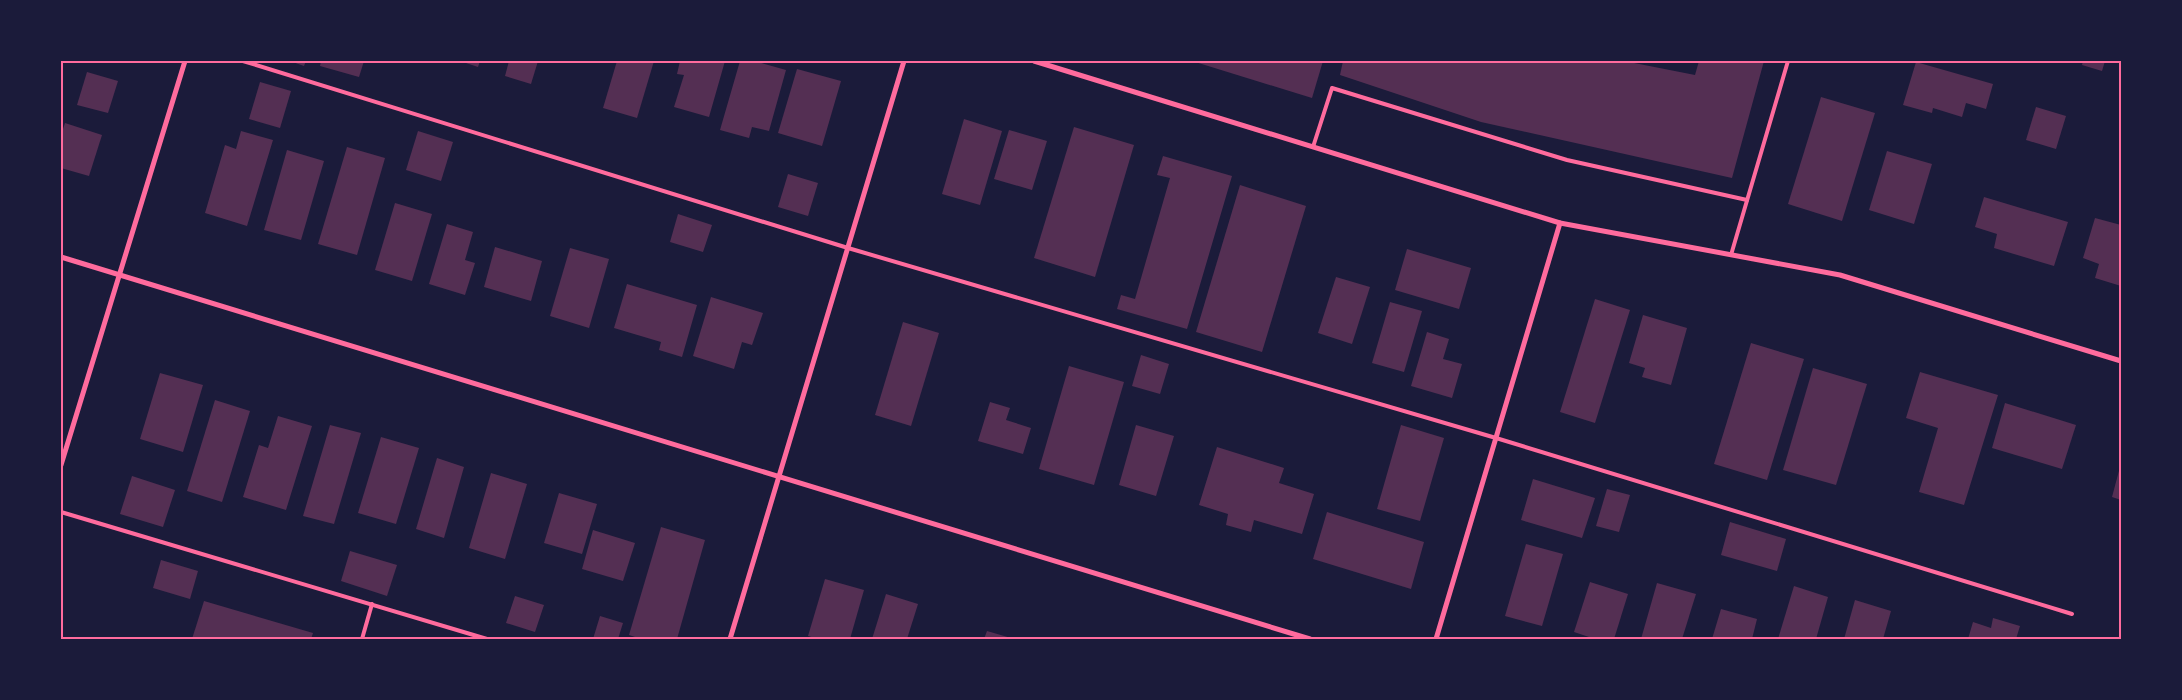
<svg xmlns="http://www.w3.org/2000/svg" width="2182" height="700" viewBox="0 0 2182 700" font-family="Cabin,sans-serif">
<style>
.building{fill:#542f53}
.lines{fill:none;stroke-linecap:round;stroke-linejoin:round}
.service{stroke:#ff6b9d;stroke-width:4}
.minor{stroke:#ff6b9d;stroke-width:5}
.neatline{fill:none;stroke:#ff6b9d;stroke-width:2}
</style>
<rect width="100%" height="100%" fill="#1b1b3a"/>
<!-- building -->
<g class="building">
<path d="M290 61H306L304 66Z"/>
<path d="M321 61H364L359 77 320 66Z"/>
<path d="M460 61H480L478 67Z"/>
<path d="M509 61H538L531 84 505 76Z"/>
<path d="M617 61H654L637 118 603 108Z"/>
<path d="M680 61H725L709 117 674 107 684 75 677 74Z"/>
<path d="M740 61H754L786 70 769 131 752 127 749 138 720 130Z"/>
<path d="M1192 61H1323L1312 98Z"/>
<path d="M1343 61H1624L1695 75 1699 61H1764L1732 178 1481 122 1340 75Z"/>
<path d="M2083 61H2105L2102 71 2082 65Z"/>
<path d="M1916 62 1993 84 1986 109 1966 103 1962 117 1933 108 1932 113 1903 105Z"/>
<path d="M797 69 841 81 822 146 778 133Z"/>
<path d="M87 72 118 81 108 113 77 105Z"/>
<path d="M260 82 291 91 280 128 249 119Z"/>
<path d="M1821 97 1875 113 1842 221 1788 204Z"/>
<path d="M2036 107 2066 116 2056 149 2026 140Z"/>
<path d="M964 119 1002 131 980 205 942 194Z"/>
<path d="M65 123 102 135 89 176 61 168V135Z"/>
<path d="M1074 127 1134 145 1095 277 1034 258Z"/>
<path d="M1009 130 1047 141 1032 190 994 179Z"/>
<path d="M241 131 273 140 247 226 205 213 225 145 236 149Z"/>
<path d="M418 131 453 142 441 181 406 170Z"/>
<path d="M347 147 385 158 357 255 318 244Z"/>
<path d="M287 150 324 161 301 240 264 230Z"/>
<path d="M1887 151 1932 164 1914 224 1869 210Z"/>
<path d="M1163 156 1232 176 1187 329 1117 309 1121 295 1135 299 1170 178 1157 175Z"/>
<path d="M788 174 818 183 808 216 778 207Z"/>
<path d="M1240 185 1306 206 1262 352 1196 332Z"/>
<path d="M1984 197 2068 222 2054 266 1994 248 1997 234 1975 227Z"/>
<path d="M395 203 432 214 412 281 375 270Z"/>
<path d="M678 214 712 225 703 252 670 242Z"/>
<path d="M2095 218 2121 225V286L2095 278 2099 264 2083 258Z"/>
<path d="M447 224 473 232 465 260 475 263 465 295 429 284Z"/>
<path d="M495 247 542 261 531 301 484 287Z"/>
<path d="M570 248 609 259 589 328 550 316Z"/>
<path d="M1407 249 1471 268 1459 309 1395 290Z"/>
<path d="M1336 277 1370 287 1352 344 1318 333Z"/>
<path d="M627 284 697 305 682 357 659 350 661 342 614 328Z"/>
<path d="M711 297 763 313 752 345 742 342 734 369 693 356Z"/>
<path d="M1595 299 1630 310 1595 423 1560 412Z"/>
<path d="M1390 302 1422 311 1404 372 1372 363Z"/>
<path d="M1643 315 1687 328 1671 385 1642 377 1645 368 1629 363Z"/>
<path d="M903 322 939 333 911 426 875 415Z"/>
<path d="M1427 332 1449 339 1443 359 1462 364 1452 398 1411 386Z"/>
<path d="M1751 343 1804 359 1767 480 1714 464Z"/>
<path d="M1141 355 1169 364 1160 394 1132 386Z"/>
<path d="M1069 366 1124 382 1094 485 1039 469Z"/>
<path d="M1813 368 1867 384 1836 485 1783 470Z"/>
<path d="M1920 372 1998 395 1964 505 1919 492 1938 428 1906 418Z"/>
<path d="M160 373 203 385 183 452 140 439Z"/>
<path d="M215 400 250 411 222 502 187 491Z"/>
<path d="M990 402 1010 408 1006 420 1031 428 1023 454 978 441Z"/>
<path d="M2005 403 2076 425 2062 469 1992 448Z"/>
<path d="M278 416 312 426 286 510 243 497 259 445 268 448Z"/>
<path d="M330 425 361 433 334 524 303 516Z"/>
<path d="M1136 425 1174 436 1156 496 1119 485Z"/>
<path d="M1401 425 1444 438 1420 521 1377 509Z"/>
<path d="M381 437 419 448 396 524 358 513Z"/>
<path d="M1217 447 1284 468 1279 483 1314 494 1302 534 1254 520 1251 532 1226 525 1228 514 1199 505Z"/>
<path d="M437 458 464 467 444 538 416 529Z"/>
<path d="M2120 467 2121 468V500L2112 497Z"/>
<path d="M491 473 527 484 505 559 469 548Z"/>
<path d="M132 476 175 490 163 527 120 514Z"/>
<path d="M1533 479 1595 498 1582 538 1521 520Z"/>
<path d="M1607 489 1630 495 1619 532 1596 526Z"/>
<path d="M559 493 597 504 582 554 544 543Z"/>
<path d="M1327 512 1424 542 1411 589 1313 559Z"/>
<path d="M1730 522 1786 539 1777 571 1721 555Z"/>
<path d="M661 527 705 540 677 639H641L629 635Z"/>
<path d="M593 530 635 543 623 581 582 569Z"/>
<path d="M1526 544 1563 554 1542 626 1505 616Z"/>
<path d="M350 551 397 565 387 596 341 581Z"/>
<path d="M161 560 198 571 190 599 153 588Z"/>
<path d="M825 579 864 590 850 639H818L808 636Z"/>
<path d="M1590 582 1628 594 1614 639H1595L1574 632Z"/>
<path d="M1657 583 1696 594 1682 639H1641Z"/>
<path d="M1794 586 1828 597 1816 639H1778Z"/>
<path d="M886 594 918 604 907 639H872Z"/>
<path d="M515 596 544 605 535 632 506 623Z"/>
<path d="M1855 600 1891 611 1883 639H1844Z"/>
<path d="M204 601 313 633 311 639H192Z"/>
<path d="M1721 609 1757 619 1752 639H1712Z"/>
<path d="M600 616 623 623 618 639H593Z"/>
<path d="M1993 618 2020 626 2016 639H1968L1973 622 1991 628Z"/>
<path d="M987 631 1011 638V639H984Z"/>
</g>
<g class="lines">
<!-- service -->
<g class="service">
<path d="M243 61 848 248 1496 438 2072 614"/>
<path d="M1313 147 1332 88 1567 160 1747 200"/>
<path d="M1731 255 1788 61"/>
<path d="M61 512 487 639"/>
<path d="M362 639 372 604"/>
</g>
<!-- minor -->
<g class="minor">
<path d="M1034 61 1560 223 1840 275 2121 361"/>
<path d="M61 257 1310 639"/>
<path d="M61 465 185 61"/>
<path d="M730 639 904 61"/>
<path d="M1436 639 1560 223"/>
</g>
</g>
<!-- border -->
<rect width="2182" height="700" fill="none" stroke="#1b1b3a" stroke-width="125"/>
<rect x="62" y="62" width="2058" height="576" class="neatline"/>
</svg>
